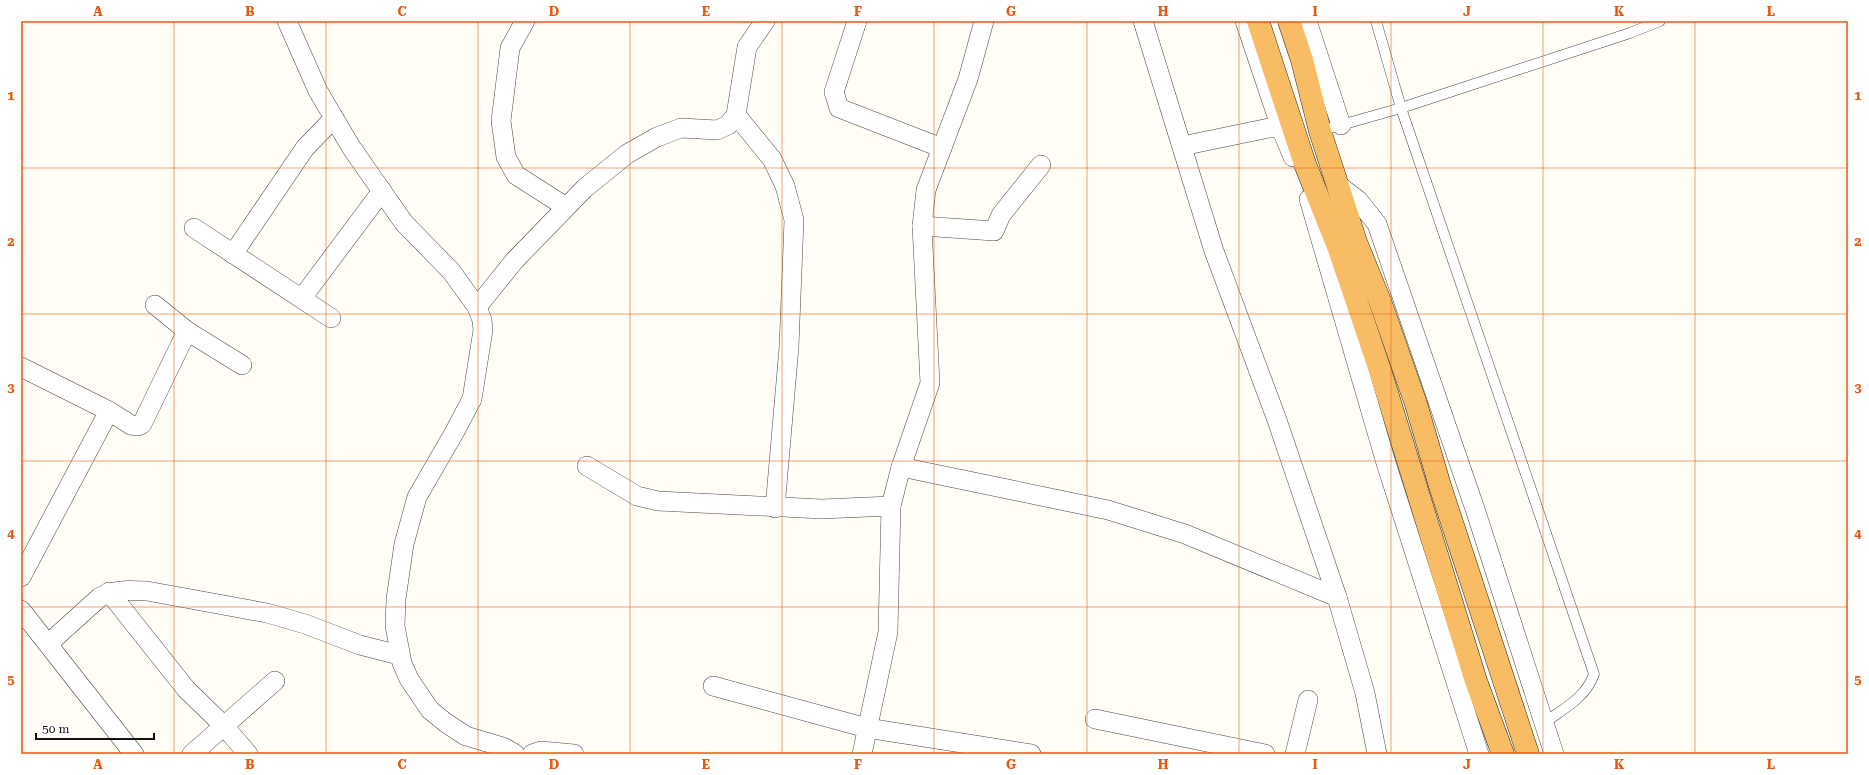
<svg xmlns="http://www.w3.org/2000/svg" width="1869" height="775" viewBox="0 0 1869 775" font-family="'Roboto Serif',serif">
<style>
.lines{fill:none;stroke-linecap:round;stroke-linejoin:round}
.service-casing{stroke:#444;stroke-width:11}
.minor-casing{stroke:#444;stroke-width:20}
.trunk-casing{stroke:#222;stroke-width:23}
.service{stroke:#fff;stroke-width:10}
.minor{stroke:#fff;stroke-width:19}
.trunk{stroke:#f7bc64;stroke-width:22}
.grid{fill:none;stroke:#e8590c;stroke-width:1;stroke-opacity:0.55}
.neatline{fill:none;stroke:#e8590c;stroke-width:1.5}
.grid-label{font-size:13px;text-anchor:middle;font-weight:bold;fill:#e8590c}
</style>
<rect width="100%" height="100%" fill="#fffdf5"/>
<g class="lines">
<defs>
<g id="service">
<path d="M1376 21 1401 108 1594 674C1586 698 1563 709 1544 723"/>
<path d="M1320 131 1401 108 1630 33 1660 21"/>
</g>
<g id="minor">
<path d="M287 21 318 91 351 147 404 223 451 271 477 307 482 320 483 330 472 399 454 433 417 497 404 544 396 599 395 626 402 663 409 679 430 710 446 723 466 736 503 747 515 754"/>
<path d="M525 21 510 48 501 121 506 157 516 175 566 207"/>
<path d="M857 21 834 92 839 108 942 148"/>
<path d="M1143 21 1214 251 1277 420 1337 597 1365 693 1377 754"/>
<path d="M1245 21 1281 128 1293 157"/>
<path d="M1307 21 1341 125"/>
<path d="M736 115 772 159 785 186 794 220 789 347 775 508"/>
<path d="M1182 146 1269 128H1293"/>
<path d="M1338 185 1358 200 1377 224 1475 509 1554 754"/>
<path d="M1309 199 1386 463 1479 754"/>
<path d="M922 226 994 231 1001 215 1041 165"/>
<path d="M194 228 331 318"/>
<path d="M233 254 305 148 334 118"/>
<path d="M302 298 382 191"/>
<path d="M155 305 187 331 242 365"/>
<path d="M477 307 515 260 585 188 627 154 657 137 681 128 717 130 728 125 736 115 747 47 765 21"/>
<path d="M21 367 109 411 131 425 138 426 142 424 187 331"/>
<path d="M587 466 637 496 658 501 822 509 891 506"/>
<path d="M901 467 1108 510 1185 534 1337 597"/>
<path d="M21 577 109 411"/>
<path d="M109 592 186 689 224 726 248 754"/>
<path d="M21 610 134 754"/>
<path d="M48 644 100 597C115 589 131 590 147 591L267 613 305 624 360 645 399 655"/>
<path d="M713 686 867 728 1031 754"/>
<path d="M1095 719 1265 754"/>
<path d="M192 754 275 681"/>
<path d="M532 754 541 751 574 754"/>
<path d="M862 754 888 632 891 506 901 467 930 383 922 226 926 190 968 79 984 21"/>
<path d="M1295 754 1308 700"/>
</g>
<g id="trunk">
<path d="M1258 21 1305 164 1339 249 1379 367 1476 681 1503 754"/>
<path d="M1289 21 1302 60 1320 131 1356 242 1380 301 1416 404 1440 486 1528 754"/>
</g>
</defs>
<!-- service casing -->
<use href="#service" class="service-casing"/>
<!-- minor casing -->
<use href="#minor" class="minor-casing"/>
<!-- trunk casing -->
<use href="#trunk" class="trunk-casing"/>
<!-- service -->
<use href="#service" class="service"/>
<!-- minor -->
<use href="#minor" class="minor"/>
<!-- trunk -->
<use href="#trunk" class="trunk"/>
</g>
<!-- grid -->
<path class="grid" d="M174 21V754M326 21V754M478 21V754M630 21V754M782 21V754M934 21V754M1087 21V754M1239 21V754M1391 21V754M1543 21V754M1695 21V754M21 168H1848M21 314H1848M21 461H1848M21 607H1848"/>
<!-- border -->
<rect width="1869" height="775" fill="none" stroke="#ffffff" stroke-width="44"/>
<!-- scale -->
<path d="M36 733v6h118v-6" fill="none" stroke="#111111" stroke-width="2"/>
<text x="42" y="733" font-size="12" fill="#111111" stroke="#ffffff" stroke-width="3" paint-order="stroke">50 m</text>
<rect x="22" y="22" width="1825" height="731" class="neatline"/>
<g class="grid-label">
<text x="98" y="16">A</text>
<text x="250" y="16">B</text>
<text x="402" y="16">C</text>
<text x="554" y="16">D</text>
<text x="706" y="16">E</text>
<text x="858" y="16">F</text>
<text x="1011" y="16">G</text>
<text x="1163" y="16">H</text>
<text x="1315" y="16">I</text>
<text x="1467" y="16">J</text>
<text x="1619" y="16">K</text>
<text x="1771" y="16">L</text>
<text x="11" y="100">1</text>
<text x="1858" y="100">1</text>
<text x="11" y="246">2</text>
<text x="1858" y="246">2</text>
<text x="11" y="392">3</text>
<text x="1858" y="392">3</text>
<text x="11" y="538">4</text>
<text x="1858" y="538">4</text>
<text x="11" y="684">5</text>
<text x="1858" y="684">5</text>
<text x="98" y="769">A</text>
<text x="250" y="769">B</text>
<text x="402" y="769">C</text>
<text x="554" y="769">D</text>
<text x="706" y="769">E</text>
<text x="858" y="769">F</text>
<text x="1011" y="769">G</text>
<text x="1163" y="769">H</text>
<text x="1315" y="769">I</text>
<text x="1467" y="769">J</text>
<text x="1619" y="769">K</text>
<text x="1771" y="769">L</text>
</g>
</svg>
